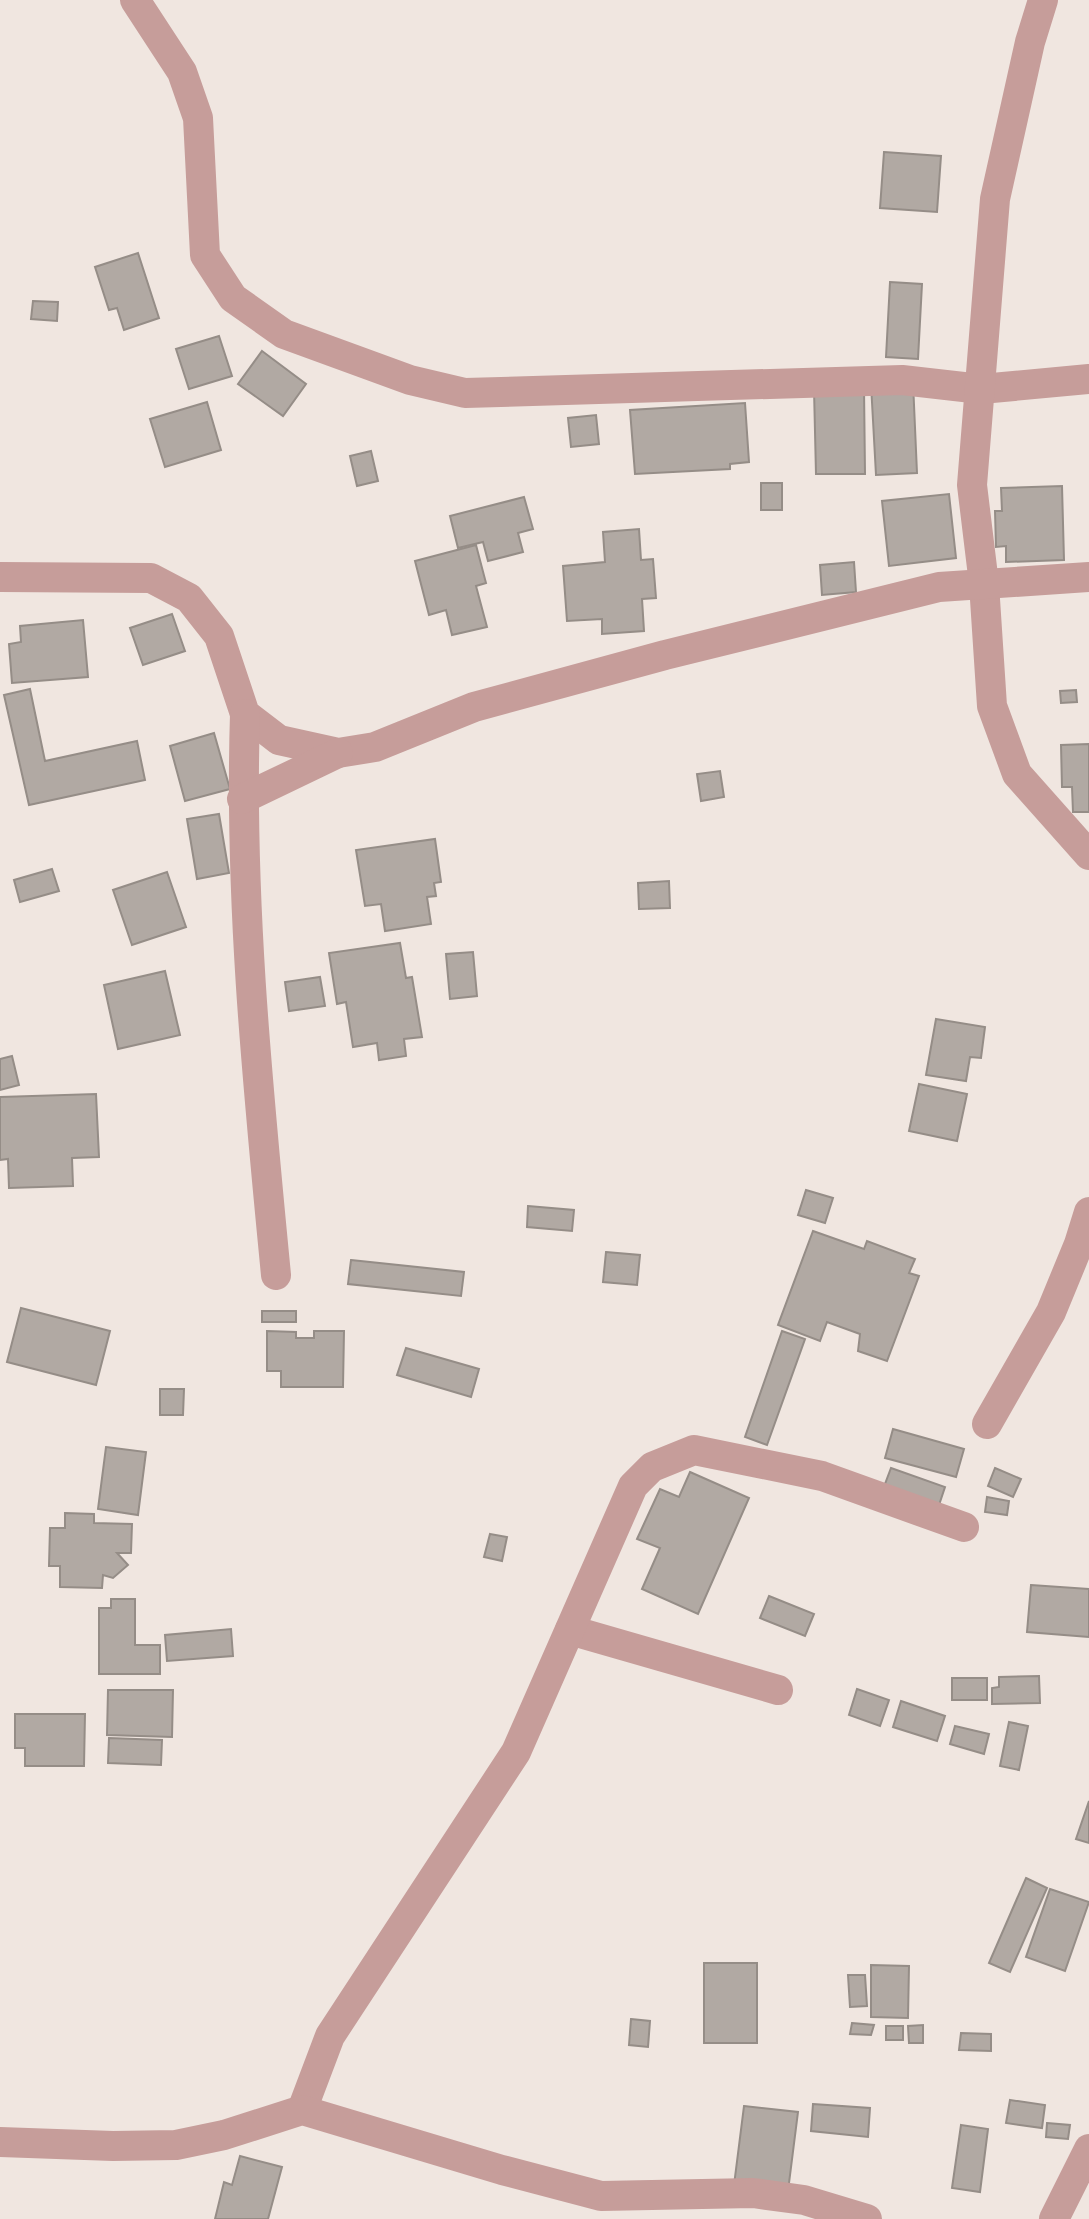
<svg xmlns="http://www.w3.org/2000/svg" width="1089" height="2219" viewBox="0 0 1089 2219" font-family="'Times New Roman',serif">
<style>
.building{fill:#b1a9a3;stroke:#958d87;stroke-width:2}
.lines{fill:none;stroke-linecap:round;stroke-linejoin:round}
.minor{stroke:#c69d9a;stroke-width:30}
</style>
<rect width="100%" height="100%" fill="#f0e6e0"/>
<!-- building -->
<g class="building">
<path d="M884 152 941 156 937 212 880 208Z"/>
<path d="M138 253 159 318 124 330 117 308 109 310 95 267Z"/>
<path d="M890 282 922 284 918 359 886 357Z"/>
<path d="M33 301 58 302 57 321 31 319Z"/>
<path d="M219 336 232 376 189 389 176 349Z"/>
<path d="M262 351 306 384 283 416 238 384Z"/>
<path d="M913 382 917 473 876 475 871 384Z"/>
<path d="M864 388 865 474H816L814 389Z"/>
<path d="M207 402 221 450 165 467 150 419Z"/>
<path d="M745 403 749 462 730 464V469L635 474 630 410Z"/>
<path d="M596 415 599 444 571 447 568 418Z"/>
<path d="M371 451 378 481 357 486 350 456Z"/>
<rect x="761" y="483" width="21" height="27"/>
<path d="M1062 486 1064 560 1006 562V546L996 547 995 511H1002L1001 488Z"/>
<path d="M949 494 956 558 889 566 882 501Z"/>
<path d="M524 497 533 529 518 533 523 552 488 561 483 542 458 548 450 516Z"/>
<path d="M639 529 641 560 653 559 656 598 642 599 644 631 602 634V619L567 621 563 566 605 562 603 532Z"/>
<path d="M476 545 486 583 476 586 487 627 452 635 446 610 429 615 415 561Z"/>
<path d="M854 562 856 592 822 595 820 565Z"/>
<path d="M172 614 185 651 143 665 130 628Z"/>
<path d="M83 620 88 677 12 683 9 644 21 642 20 626Z"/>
<path d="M30 689 45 761 137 741 145 780 29 805 4 695Z"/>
<path d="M1076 690 1077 702 1061 703 1060 691Z"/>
<path d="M214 733 230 789 185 801 170 746Z"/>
<path d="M1089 744V812H1073L1072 787H1062L1061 745Z"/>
<path d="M720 771 724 797 701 801 697 774Z"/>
<path d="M219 814 229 873 197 879 187 819Z"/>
<path d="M435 839 441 882 434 883 436 896 427 897 431 924 385 931 381 904 365 906 356 850Z"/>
<path d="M52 869 59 891 20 902 14 880Z"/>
<path d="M167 872 186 927 132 945 113 890Z"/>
<path d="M669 881 670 908 639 909 638 883Z"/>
<path d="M400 943 406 978 412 977 422 1037 404 1039 406 1056 379 1060 377 1043 353 1047 346 1002 337 1004 329 953Z"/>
<path d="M473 952 477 996 450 999 446 954Z"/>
<path d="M165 971 180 1035 118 1049 104 985Z"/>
<path d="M320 977 325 1006 289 1011 285 982Z"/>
<path d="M936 1019 985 1027 981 1058 970 1057 966 1081 926 1075Z"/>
<path d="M12 1056 19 1085 0 1090V1059Z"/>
<path d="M919 1084 967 1094 957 1141 909 1131Z"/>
<path d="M96 1094 99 1157 72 1158 73 1186 9 1188 8 1159 0 1160V1097Z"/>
<path d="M806 1190 833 1198 825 1223 798 1215Z"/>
<path d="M528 1206 574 1210 572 1231 527 1227Z"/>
<path d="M813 1231 864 1249 867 1241 915 1259 909 1273 919 1276 887 1361 858 1351 860 1334 827 1322 820 1341 778 1325Z"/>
<path d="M606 1252 640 1255 637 1285 603 1282Z"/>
<path d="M351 1260 464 1272 461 1296 348 1284Z"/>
<path d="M21 1308 110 1331 96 1385 7 1362Z"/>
<rect x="262" y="1311" width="34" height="11"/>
<path d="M267 1331 296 1332V1338H314V1331H344L343 1387H281V1371H267Z"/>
<path d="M782 1331 805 1339 767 1445 745 1437Z"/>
<path d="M406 1348 479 1369 471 1397 397 1375Z"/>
<path d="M160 1389H184L183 1415H160Z"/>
<path d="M893 1429 964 1449 956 1477 885 1458Z"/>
<path d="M106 1447 146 1452 138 1515 98 1509Z"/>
<path d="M891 1468 945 1487 937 1511 882 1492Z"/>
<path d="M995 1468 1021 1479 1013 1497 988 1486Z"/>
<path d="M690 1472 749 1498 698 1614 642 1589 660 1548 637 1539 660 1489 679 1497Z"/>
<path d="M987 1497 1009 1501 1007 1515 985 1512Z"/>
<path d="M65 1513 94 1514V1523L132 1524 131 1553H117L128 1565 113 1578 103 1575 102 1588 60 1587V1566H49L50 1528H65Z"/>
<path d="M490 1534 507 1537 502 1561 484 1557Z"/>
<path d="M1031 1585 1089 1589V1637L1027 1632Z"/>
<path d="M769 1596 814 1614 805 1636 760 1618Z"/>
<path d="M111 1599H135V1645H160V1674H99V1608H111Z"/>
<path d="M231 1629 233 1656 167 1661 165 1635Z"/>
<path d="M1039 1676 1040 1703 992 1704V1688L999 1687V1677Z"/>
<rect x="952" y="1678" width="35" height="22"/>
<path d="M857 1689 889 1700 880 1726 849 1715Z"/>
<path d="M108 1690H173L172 1737 107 1735Z"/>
<path d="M901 1701 945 1716 937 1741 893 1727Z"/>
<path d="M15 1714H85L84 1766H25V1748H15Z"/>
<path d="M1009 1722 1028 1726 1019 1770 1000 1766Z"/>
<path d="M955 1726 989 1734 984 1754 950 1744Z"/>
<path d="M109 1738 162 1740 161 1765 108 1763Z"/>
<path d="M1089 1801V1843L1076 1839Z"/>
<path d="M1026 1878 1047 1888 1010 1972 989 1963Z"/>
<path d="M1050 1889 1089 1902 1065 1971 1026 1957Z"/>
<rect x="704" y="1963" width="53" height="80"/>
<path d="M871 1965 909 1966 908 2018 871 2017Z"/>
<path d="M848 1975H865L867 2006 850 2007Z"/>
<path d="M631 2019 650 2021 648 2047 629 2045Z"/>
<path d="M852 2023 874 2025 871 2035 850 2034Z"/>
<path d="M923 2025V2043H909L908 2026Z"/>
<rect x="886" y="2026" width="17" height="14"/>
<path d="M961 2033 991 2034V2051L959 2050Z"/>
<path d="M1010 2100 1045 2105 1042 2128 1006 2123Z"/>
<path d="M813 2104 870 2108 868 2137 811 2131Z"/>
<path d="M744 2106 798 2112 788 2191 734 2185Z"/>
<path d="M1047 2123 1070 2125 1068 2139 1046 2137Z"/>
<path d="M961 2125 988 2129 980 2192 952 2188Z"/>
<path d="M240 2156 282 2167 268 2219H215L224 2182 232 2185Z"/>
</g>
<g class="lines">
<!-- minor -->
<g class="minor">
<path d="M135 0 182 72 198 118 205 255 233 298 284 334 410 380 465 393 902 380 981 389 1089 379"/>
<path d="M1043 0 1030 42 995 199 972 485 984 584 992 706 1017 774 1089 855"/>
<path d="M0 577 151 578 189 598 219 636 245 714 279 740 338 753 375 747 474 707 665 655 939 587 1089 577"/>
<path d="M245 714C239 901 258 1088 276 1275"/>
<path d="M242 799 338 753"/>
<path d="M987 1424 1051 1312 1079 1244 1089 1212"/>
<path d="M570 1630 778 1690"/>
<path d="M302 2110 330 2036 516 1752 633 1486 652 1467 694 1450 822 1476 964 1527"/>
<path d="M0 2142 113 2146 176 2145 224 2135 302 2110 502 2170 601 2196 753 2193 804 2200 867 2219"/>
<path d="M1054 2219 1089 2149"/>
</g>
</g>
</svg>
